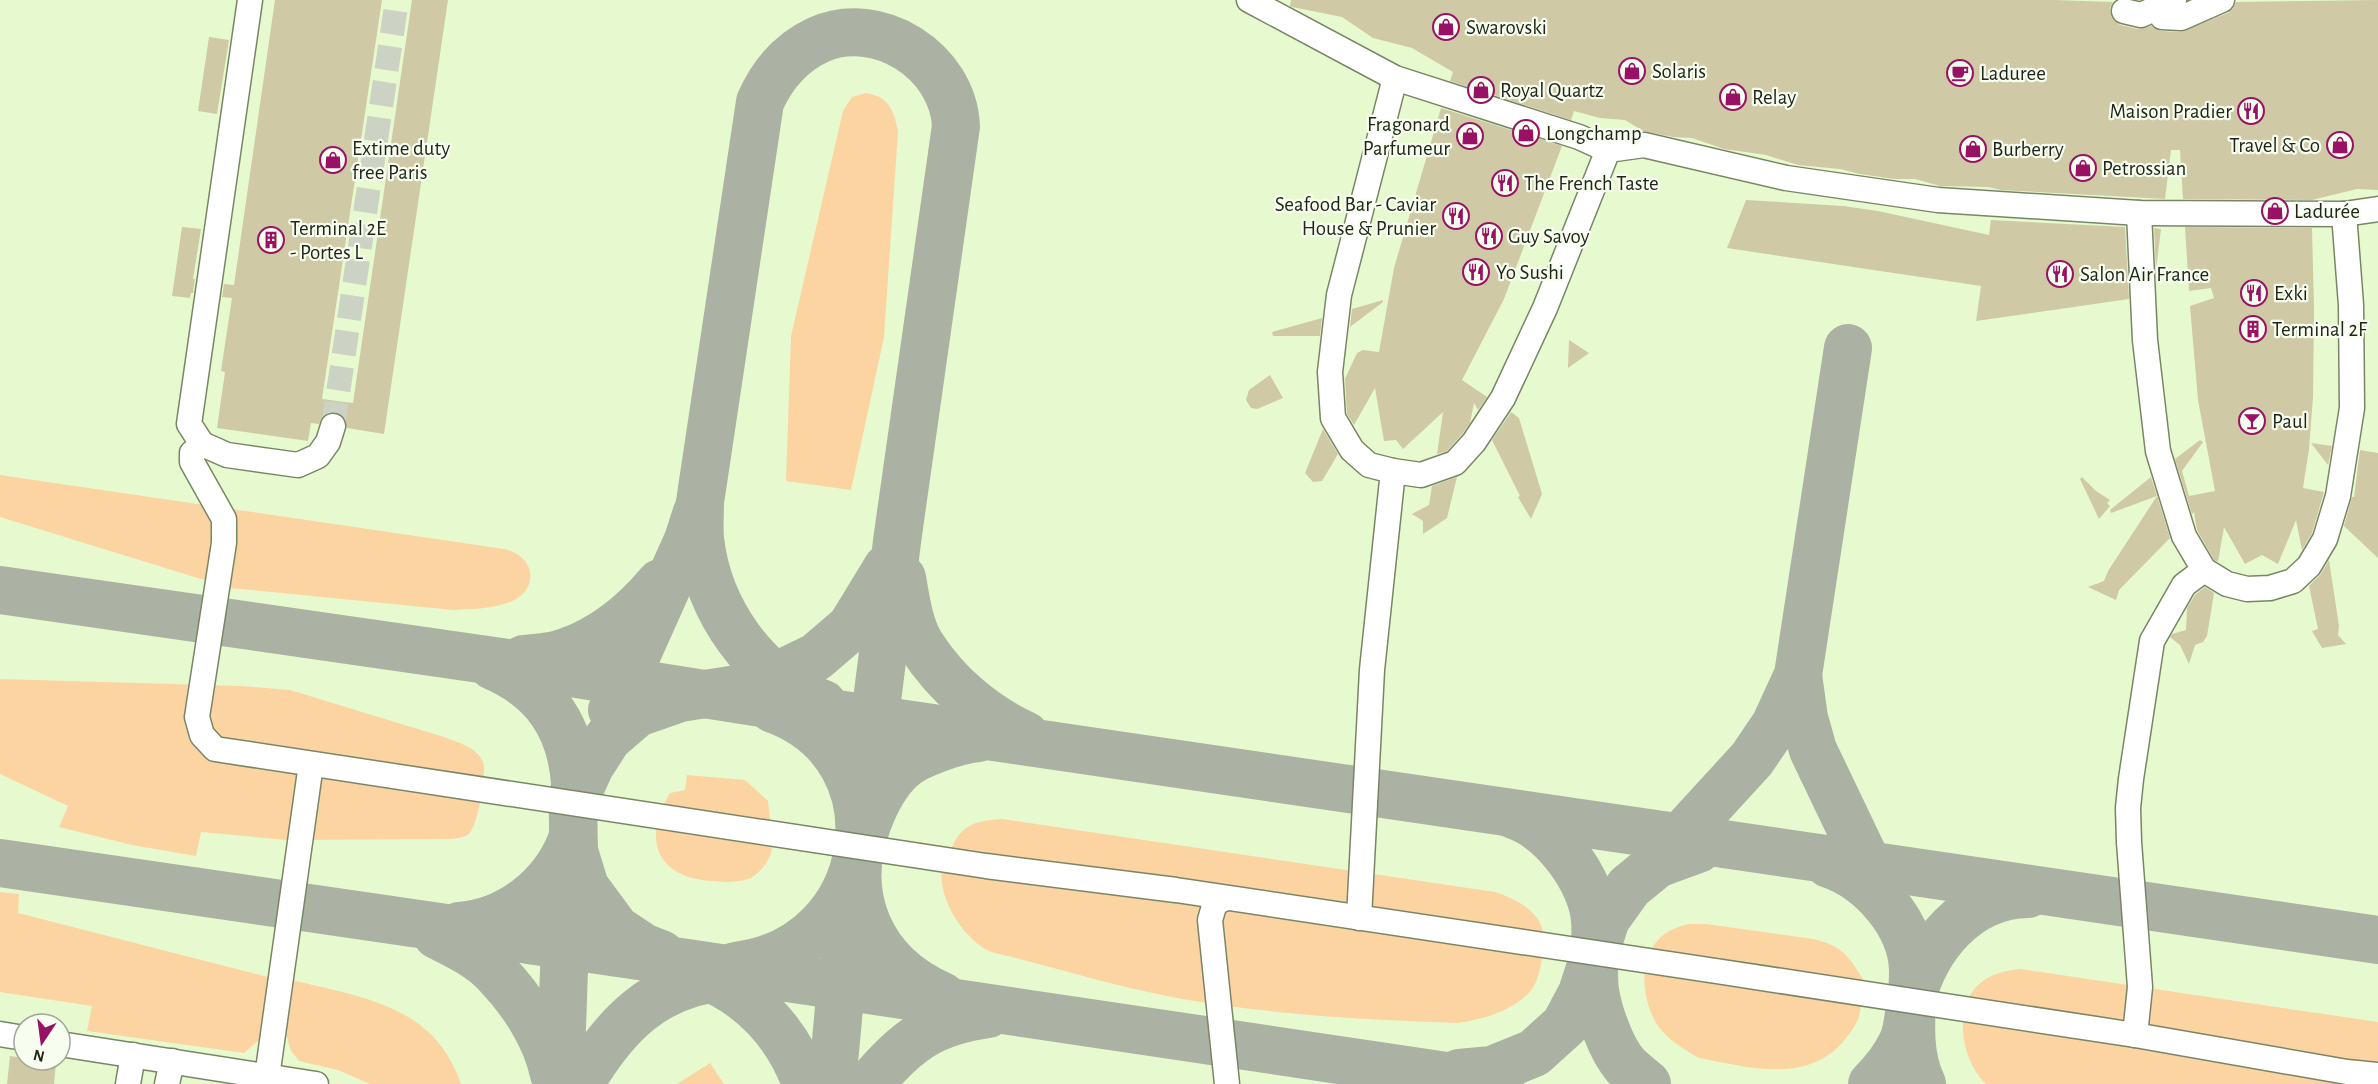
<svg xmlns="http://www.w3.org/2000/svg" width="2378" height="1084" viewBox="0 0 2378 1084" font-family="'Alegreya Sans',sans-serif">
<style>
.built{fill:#e7facf;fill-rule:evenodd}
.green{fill:#fcd4a2}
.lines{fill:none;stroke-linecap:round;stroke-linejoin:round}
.taxiway{stroke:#abb2a4;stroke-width:48}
.building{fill:#cfc9a5}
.minor-tunnel{stroke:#ccd3c5;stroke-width:24;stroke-dasharray:24 12;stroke-linecap:butt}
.minor-casing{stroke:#788666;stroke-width:27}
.minor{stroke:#fff;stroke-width:24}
.labels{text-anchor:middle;stroke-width:4.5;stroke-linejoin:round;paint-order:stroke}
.poi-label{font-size:21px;fill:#1f2518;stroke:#f7fef0;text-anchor:start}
</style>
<rect width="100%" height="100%" fill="#f7fef0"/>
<!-- built -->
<path class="built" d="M0 0H2378V1084H0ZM24 1024H60V1060H24Z"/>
<!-- green -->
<g class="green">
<path d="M866 93C889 97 893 109 898 131L884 337 851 490 786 481 791 336 843 111 852 97Z"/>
<path d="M0 475 504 549C537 556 539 591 510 602 493 609 471 609 453 610L230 588 0 517Z"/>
<path d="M0 679 241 686 290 690 444 737C457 742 477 747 483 762 487 772 478 826 469 834 462 839 450 839 442 839L287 840 201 832 196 856 132 845 59 827 68 806 0 774Z"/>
<path d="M687 775 745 780 768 801C769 813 775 847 770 856 766 865 757 876 748 879 736 883 723 882 711 881 654 877 643 837 670 793L685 790Z"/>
<path d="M1002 819 1495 892C1516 899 1541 911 1544 936 1545 943 1542 952 1542 959 1540 970 1537 985 1529 993 1509 1012 1484 1019 1458 1023 1363 1020 1260 1014 1167 996 1115 986 1063 970 1012 957 1005 955 996 954 989 951 964 939 938 899 942 871 943 865 947 859 949 854 960 825 973 821 1002 819Z"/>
<path d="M0 892 19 894 18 913 268 977 259 1040 244 1053 87 1031 92 1006 0 992Z"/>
<path d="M1689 924H1706L1813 939C1842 946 1848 955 1863 979 1862 991 1862 1004 1859 1016 1857 1025 1848 1036 1842 1043 1805 1084 1747 1067 1699 1058 1685 1050 1668 1040 1658 1026 1641 1000 1637 957 1663 935 1671 929 1680 926 1689 924Z"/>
<path d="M2020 969 2378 1022V1084H1986C1962 1062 1953 1011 1977 986 1989 974 2004 971 2020 969Z"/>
<path d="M292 980C364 998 434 1005 461 1084H370L338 1070 299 1061 291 1051 286 1034Z"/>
<path d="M710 1063 724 1084H677Z"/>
</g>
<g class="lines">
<!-- taxiway -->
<g class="taxiway">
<path d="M902 578C906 600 909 626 921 645 946 684 983 716 1025 735"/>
<path d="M0 590 501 662 755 702 2378 940"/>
<path d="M524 659C537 658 553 657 566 652 603 639 635 613 660 583"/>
<path d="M1798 675 1804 718 1813 750 1879 888"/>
<path d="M823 704C755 678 708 610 700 539 699 527 700 514 700 502L760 102C772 75 790 53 818 40 878 13 953 61 956 126L898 534 841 986 832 1084"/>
<path d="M612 710 688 540 697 512"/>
<path d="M1514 815C1553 828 1592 880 1595 920 1597 943 1592 967 1595 990 1598 1012 1611 1049 1626 1066 1632 1072 1640 1078 1647 1084"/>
<path d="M1664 855 1752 759 1775 725 1798 675 1848 348"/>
<path d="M0 863 694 964 1500 1084"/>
<path d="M1829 864C1871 878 1912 924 1913 970 1913 1007 1905 1049 1922 1084"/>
<path d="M459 926C508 923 553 888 571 842 575 832 572 817 573 806 573 798 575 790 575 783 571 726 544 688 493 666"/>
<path d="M437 935C457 945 480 956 496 973 522 1000 546 1036 554 1074"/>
<path d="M661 954 643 947 616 929 585 887 574 851 573 804 590 766 608 738 637 713 680 698 737 689 766 681 816 657 851 627 887 568"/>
<path d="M735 966C878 950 907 757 773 709"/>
<path d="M700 974C751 993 788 1033 806 1084"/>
<path d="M942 996C870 965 840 895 868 822 875 803 886 782 901 768 916 754 958 740 978 738"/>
<path d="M1459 1073 1492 1070 1534 1053 1565 1025 1582 993 1606 919 1629 887 1657 864 1698 849"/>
<path d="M560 1084 566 913"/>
<path d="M580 1084C614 1026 655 982 726 977"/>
<path d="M870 1084C906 1041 931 1022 988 1014"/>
<path d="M1872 1084C1884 1072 1895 1058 1902 1043 1908 1031 1908 1015 1911 1002 1925 947 1966 895 2028 894"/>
</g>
</g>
<!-- building -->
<g class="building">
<path d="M275 0H382L322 399 353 403 412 0H448L384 434 347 428 343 416 330 412 323 416 319 424 311 423 308 441 217 428 225 372 221 371 232 298 222 297 224 284 234 285Z"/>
<path d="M1291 0H2054L2113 2 2110 8 2111 16 2120 25 2138 29 2151 26 2161 31 2180 32 2228 13 2233 9 2236 2 2378 0V190L2357 189 2312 200 2183 199 2180 150H2171L2165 199 2001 190 1988 187 1940 186 1915 179H1894L1860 174 1840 169 1798 165 1766 155 1724 149 1692 138 1673 137 1643 131 1625 120 1600 118 1574 111 1571 120 1450 81 1453 72 1412 48 1373 38 1342 17 1292 7 1290 6Z"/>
<path d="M209 37 229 40 217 114 198 111Z"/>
<path d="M1441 108 1562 146 1504 299 1462 380 1487 397 1478 410 1474 403 1470 423 1463 433 1447 451 1437 454 1443 412 1403 449 1396 440 1384 441 1375 388 1354 425 1347 414 1345 379 1357 353 1363 350 1379 352 1394 268Z"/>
<path d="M1746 200 1843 206 1878 211 1989 235 1991 220 2125 227 2129 299 1976 321 1981 286 1727 248Z"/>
<path d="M182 227 201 229 193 279H195L193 293H191L190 298 172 296Z"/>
<path d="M2185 227 2312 228 2314 309 2313 397 2309 449 2303 488 2324 492 2312 533 2302 550 2296 520 2278 564 2262 555 2245 564 2224 527 2218 562 2214 560 2197 530 2194 512 2192 514 2175 459 2200 440 2203 442 2182 471 2189 496 2215 491 2198 400 2190 306 2214 298 2211 288 2189 291Z"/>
<path d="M2154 228 2161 229 2156 270Z"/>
<path d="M1383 300V302L1350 327 1352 309Z"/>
<path d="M1322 318 1320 336H1273L1272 332Z"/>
<path d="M1569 340 1589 353 1568 368Z"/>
<path d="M1270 375 1283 398 1257 409 1251 408 1246 400 1249 390Z"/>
<path d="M1511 412 1519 418 1542 494 1531 519 1518 497 1520 496 1492 440Z"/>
<path d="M1323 429 1338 454 1322 481 1313 482 1305 473Z"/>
<path d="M2311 443 2332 446 2328 465Z"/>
<path d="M2360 450 2378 453V558L2344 526 2352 497H2354Z"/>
<path d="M1457 477 1447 518 1423 534V521L1412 514 1429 505 1432 486Z"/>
<path d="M2082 477 2096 491 2110 500 2107 503 2110 506 2099 519 2080 479Z"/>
<path d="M2151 477 2157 496 2111 513 2110 510Z"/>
<path d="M2157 496 2170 538 2119 590 2116 600 2088 587 2104 581 2108 571Z"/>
<path d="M2329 560 2339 626 2338 635 2346 644 2322 648 2312 631 2318 629 2309 586 2321 574Z"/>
<path d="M2205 587 2214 593 2207 636 2203 642 2195 645 2189 664 2180 645 2170 637 2172 634 2186 630 2187 608 2195 595Z"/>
<path d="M10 1056 24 1058V1060L56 1063 54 1084H7Z"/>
</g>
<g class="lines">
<!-- minor-tunnel -->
<path class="minor-tunnel" d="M333 426 397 0"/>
<defs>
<g id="minor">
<path d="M250 0 189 424 202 444 227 455 298 465 318 456 328 442 333 426"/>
<path d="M1249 0 1395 78 1579 137 1608 150 1644 145 1786 178 1938 200 2139 213 2344 214 2378 209"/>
<path d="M2124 11 2141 15 2174 0"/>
<path d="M2162 17 2181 18 2222 0"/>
<path d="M1395 78 1339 295 1330 372 1333 418 1352 450 1369 465 1393 471 1421 475 1455 463 1474 442 1503 398 1545 308 1608 150"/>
<path d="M2139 213 2145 340 2158 451 2184 536 2204 570 2227 584 2247 589 2270 588 2293 581 2309 566 2325 539 2338 496 2352 408 2351 305 2344 214"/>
<path d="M202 444 192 453V462L224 519V543L197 717 202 735 215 749 986 866 1176 890 1716 971 2135 1035 2347 1072 2378 1075"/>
<path d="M1226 898 1215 903 1210 920 1227 1084"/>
<path d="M1359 918 1372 670 1393 471"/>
<path d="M0 1034 24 1038"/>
<path d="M2135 1035 2140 987 2129 842 2128 808 2131 779 2152 641 2184 585 2204 570"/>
<path d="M60 1044 316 1084"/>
<path d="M128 1084 133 1055"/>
<path d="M167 1084 172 1061"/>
<path d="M266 1084 311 764"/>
</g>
</defs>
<!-- minor casing -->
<use href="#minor" class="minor-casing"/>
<!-- minor -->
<use href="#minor" class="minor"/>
</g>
<!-- icons -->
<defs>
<symbol id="shop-ring" viewBox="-11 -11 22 22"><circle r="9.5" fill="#f7fef0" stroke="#991164" stroke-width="1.5"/><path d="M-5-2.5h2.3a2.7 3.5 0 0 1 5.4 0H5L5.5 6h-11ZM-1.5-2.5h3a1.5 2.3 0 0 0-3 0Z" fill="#991164"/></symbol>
<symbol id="cafe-ring" viewBox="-11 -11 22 22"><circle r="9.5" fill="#f7fef0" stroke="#991164" stroke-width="1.5"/><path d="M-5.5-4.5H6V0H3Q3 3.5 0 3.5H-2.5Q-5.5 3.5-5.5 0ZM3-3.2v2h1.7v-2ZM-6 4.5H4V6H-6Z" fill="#991164"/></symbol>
<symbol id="restaurant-ring" viewBox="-11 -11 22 22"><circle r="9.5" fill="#f7fef0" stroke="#991164" stroke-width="1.5"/><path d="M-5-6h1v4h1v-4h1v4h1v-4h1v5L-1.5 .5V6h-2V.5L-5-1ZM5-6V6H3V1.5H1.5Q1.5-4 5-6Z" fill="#991164"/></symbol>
<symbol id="building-ring" viewBox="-11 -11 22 22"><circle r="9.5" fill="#f7fef0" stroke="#991164" stroke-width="1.5"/><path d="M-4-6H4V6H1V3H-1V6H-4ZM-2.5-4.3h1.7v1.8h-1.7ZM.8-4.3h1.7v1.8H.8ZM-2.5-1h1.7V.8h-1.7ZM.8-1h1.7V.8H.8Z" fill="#991164"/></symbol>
<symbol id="bar-ring" viewBox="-11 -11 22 22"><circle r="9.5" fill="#f7fef0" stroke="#991164" stroke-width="1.5"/><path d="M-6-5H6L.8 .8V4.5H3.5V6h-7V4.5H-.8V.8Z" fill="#991164"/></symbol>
</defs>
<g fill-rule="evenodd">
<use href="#shop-ring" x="1431" y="12" width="30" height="30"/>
<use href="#shop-ring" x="1617" y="56" width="30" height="30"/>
<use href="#cafe-ring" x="1945" y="58" width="30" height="30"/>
<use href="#shop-ring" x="1466" y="75" width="30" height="30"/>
<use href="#shop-ring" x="1718" y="82" width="30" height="30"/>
<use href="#restaurant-ring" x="2236" y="96" width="30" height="30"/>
<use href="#shop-ring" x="1511" y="118" width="30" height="30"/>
<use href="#shop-ring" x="1455" y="121" width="30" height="30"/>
<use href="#shop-ring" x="2325" y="130" width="30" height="30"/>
<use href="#shop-ring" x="1958" y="134" width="30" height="30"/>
<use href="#shop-ring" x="318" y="145" width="30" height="30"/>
<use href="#shop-ring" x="2068" y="153" width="30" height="30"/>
<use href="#restaurant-ring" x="1490" y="168" width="30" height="30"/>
<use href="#shop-ring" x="2260" y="196" width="30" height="30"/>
<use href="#restaurant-ring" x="1441" y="201" width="30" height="30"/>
<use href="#restaurant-ring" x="1474" y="221" width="30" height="30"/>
<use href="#building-ring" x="256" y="225" width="30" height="30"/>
<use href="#restaurant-ring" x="1461" y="257" width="30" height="30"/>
<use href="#restaurant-ring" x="2045" y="259" width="30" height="30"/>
<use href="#restaurant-ring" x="2239" y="278" width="30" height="30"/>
<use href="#building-ring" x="2238" y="314" width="30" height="30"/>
<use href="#bar-ring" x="2237" y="406" width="30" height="30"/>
</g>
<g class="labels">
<!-- poi labels -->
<g class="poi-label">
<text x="1466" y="34">Swarovski</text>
<text x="1652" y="78">Solaris</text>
<text x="1980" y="80">Laduree</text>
<text x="1500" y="97">Royal Quartz</text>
<text x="1752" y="104">Relay</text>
<text x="2232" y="118" text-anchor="end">Maison Pradier</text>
<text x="1450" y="131" text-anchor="end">Fragonard<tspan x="1450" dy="24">Parfumeur</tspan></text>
<text x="1546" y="140">Longchamp</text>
<text x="2320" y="152" text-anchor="end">Travel &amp; Co</text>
<text x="352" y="155">Extime duty<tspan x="352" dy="24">free Paris</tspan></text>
<text x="1992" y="156">Burberry</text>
<text x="2102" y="175">Petrossian</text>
<text x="1524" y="190">The French Taste</text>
<text x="1436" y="211" text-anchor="end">Seafood Bar - Caviar<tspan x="1436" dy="24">House &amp; Prunier</tspan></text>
<text x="2294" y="218">Ladurée</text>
<text x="290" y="235">Terminal 2E<tspan x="290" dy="24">- Portes L</tspan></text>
<text x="1508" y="243">Guy Savoy</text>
<text x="1496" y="279">Yo Sushi</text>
<text x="2080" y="281">Salon Air France</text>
<text x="2274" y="300">Exki</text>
<text x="2272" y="336">Terminal 2F</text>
<text x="2272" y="428">Paul</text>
</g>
</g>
<!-- north arrow -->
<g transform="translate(42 1042) rotate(193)"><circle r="28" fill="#f7fef0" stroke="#a1a79a" stroke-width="1.5"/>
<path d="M0-4.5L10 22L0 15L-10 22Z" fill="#991164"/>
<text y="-9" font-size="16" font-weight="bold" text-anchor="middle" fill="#1f2518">N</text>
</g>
</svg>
